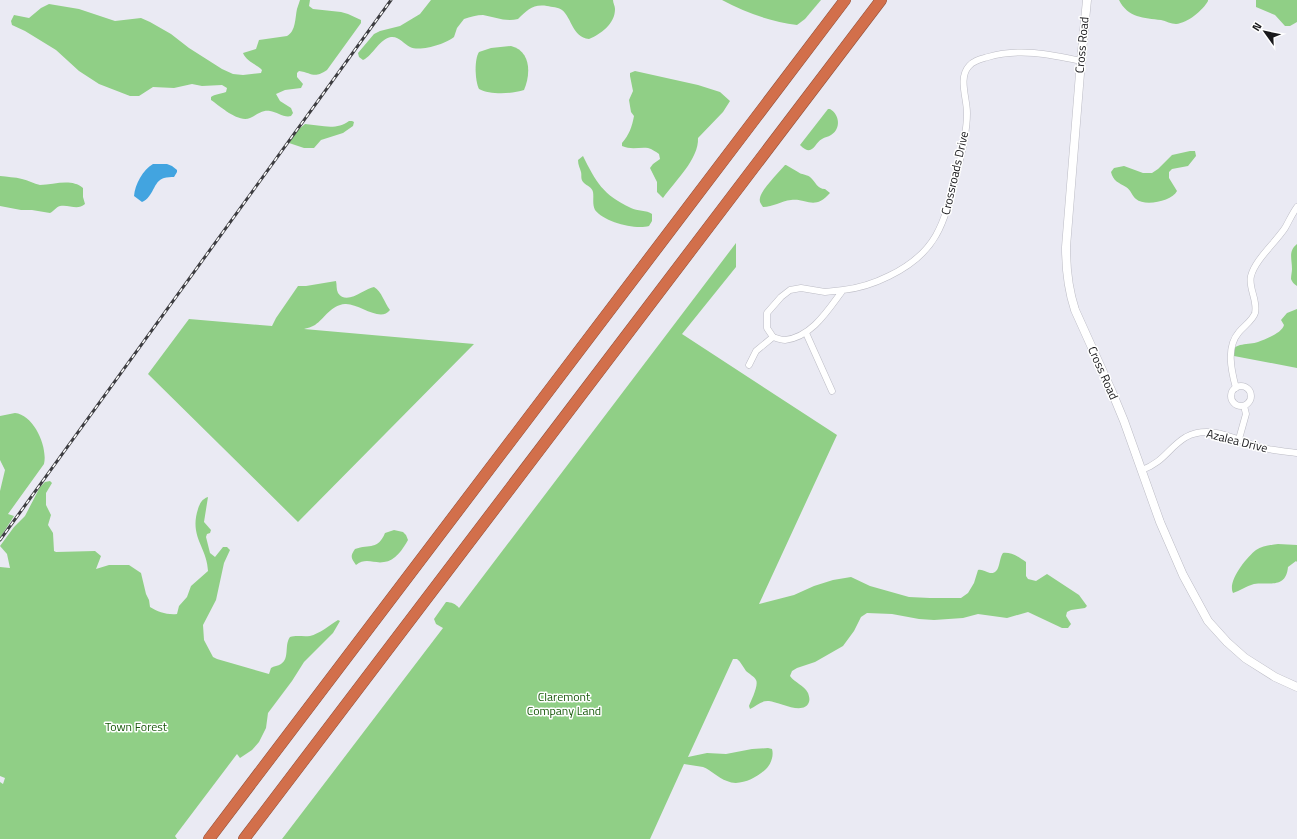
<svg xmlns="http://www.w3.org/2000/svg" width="1297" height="839" viewBox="0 0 1297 839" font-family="'Titillium Web',sans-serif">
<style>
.green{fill:#90cf86}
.water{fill:#42a4e0}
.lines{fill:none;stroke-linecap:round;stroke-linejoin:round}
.street-casing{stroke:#bcbcc5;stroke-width:7}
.secondary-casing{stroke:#bcbcc5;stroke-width:9}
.highway-casing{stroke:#91513b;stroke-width:12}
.street{stroke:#fff;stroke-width:6}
.secondary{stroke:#fff;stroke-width:8}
.highway{stroke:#d26f4b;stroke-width:11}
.rail-casing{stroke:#3d3d41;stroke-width:3}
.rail{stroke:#fff;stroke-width:1.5;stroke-dasharray:4.5;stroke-linecap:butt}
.labels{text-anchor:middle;stroke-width:3;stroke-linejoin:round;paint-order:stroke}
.street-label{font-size:12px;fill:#19191c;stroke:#fff}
.park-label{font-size:12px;fill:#195a0c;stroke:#fff}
</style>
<rect width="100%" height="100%" fill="#eaeaf3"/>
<!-- green -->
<g class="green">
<path d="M300 0H310L309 6 313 9 341 12 348 14 361 20V23L327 70C314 79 312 73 299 71L297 73V77L303 84 301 88 285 90 276 94 280 101 291 108 293 113 291 116C284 118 277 112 270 111 261 110 257 115 250 118 238 123 220 106 211 100V97C215 94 220 94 226 92L227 88 222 85 202 86 192 84 174 88 153 87 139 96H130L99 84 79 71 56 50 25 31 12 25 11 21 14 15 29 18 41 8 49 4 79 9 115 21 141 18 150 22 171 34 189 48 222 69 233 74 243 75 261 73 262 70C256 64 246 61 243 53L256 49 259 40 287 36C296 31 295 18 297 9 298 6 299 3 300 0Z"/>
<path d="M431 0H613C613 3 615 6 615 9 615 24 601 34 589 39 572 37 572 18 562 10 558 7 552 7 547 6 532 4 528 10 518 19 505 22 495 17 483 15 477 15 470 17 464 19L457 28 454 37C446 44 420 52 410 47 404 44 399 36 391 37 380 39 374 53 365 59L363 60 359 57 358 53 374 34 380 31 400 26 420 14Z"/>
<path d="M722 0H821L805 19 797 25C771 22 744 12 722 0Z"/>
<path d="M1119 0H1208V1C1203 10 1188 23 1176 24 1171 24 1166 21 1161 20 1144 18 1128 18 1119 0Z"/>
<path d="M1256 0H1297V22L1290 26H1285L1275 15 1256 7Z"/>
<path d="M511 46C531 51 531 74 524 90 512 94 490 95 479 89 475 81 474 60 479 52L491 48Z"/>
<path d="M635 71 698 85 720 92 730 101 723 112 698 138C699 159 675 181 663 198L657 192V182L650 168 653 164 660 159 659 154C656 152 652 149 648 148 639 147 631 150 622 146V143C629 135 632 127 634 116L631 112 629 100 633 91 630 76V73Z"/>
<path d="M828 109H830C840 115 841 129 831 135 828 137 825 137 822 139 814 143 813 158 800 145Z"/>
<path d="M349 121H352L354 122 353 126 343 133 321 140 314 148H304L289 143 299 129 305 124C320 125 336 131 349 121Z"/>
<path d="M1190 151H1195L1196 156 1188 166 1172 169 1169 172V178L1177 191C1172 201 1145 207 1136 199 1132 196 1131 190 1126 187 1119 183 1113 181 1111 172L1114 168 1124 166 1143 173H1152L1158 169 1172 155Z"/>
<path d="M583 156C596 182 603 195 631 208 637 211 647 210 652 214V221L649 226C635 230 604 222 595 210 592 204 594 198 593 192 592 187 587 186 584 183 580 179 582 176 581 172 580 168 578 165 578 160Z"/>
<path d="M785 165H786C790 167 794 170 798 172 802 175 806 174 810 177 816 182 817 189 825 189L830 193C814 211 807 198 791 200 781 201 773 207 763 207 761 204 759 202 760 198 761 190 779 172 785 165Z"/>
<path d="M0 176C7 177 15 177 22 179 28 180 34 184 40 185 54 185 71 178 83 188V197L85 204C77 211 69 204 60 206 56 207 54 211 50 213L32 210H21L0 206Z"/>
<path d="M736 243V267L682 334 837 435 759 604 794 595 814 586 833 580 851 577 870 586 909 597 930 598H961L968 593 974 583 978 570C983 569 985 572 990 573 1001 574 998 560 1003 553 1011 552 1019 557 1026 562V576L1028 579 1036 581 1047 574 1079 595 1087 606 1085 608 1071 610 1067 612 1066 616 1071 624 1068 628H1062L1028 612 1007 618 978 614 963 618 934 620 919 619 892 614 867 613 861 617 854 631 843 646 815 662 797 668 792 671 790 676C795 683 804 685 808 693 809 696 810 699 809 702 804 716 779 702 769 701 762 700 756 706 750 709L749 706C751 701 759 685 756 680 754 676 749 674 746 671 743 667 741 662 737 659H733L688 757 707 753 726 754 752 749 768 748 772 749C774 756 771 764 766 769 757 778 739 787 727 781 718 778 711 770 703 767 697 766 690 765 684 764L650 839H282L443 628 436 624 434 619 446 602C451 602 456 604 459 608Z"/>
<path d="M1297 244V286C1294 284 1292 282 1291 279 1291 275 1292 272 1292 269 1292 259 1288 251 1297 244Z"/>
<path d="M336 281C337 285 336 289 338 293 347 306 365 288 374 287 382 292 384 302 390 310 380 323 359 303 345 304 331 305 325 318 315 325 312 327 307 328 304 329L474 344 298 522 148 374 189 319 272 326 276 318 298 286H306Z"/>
<path d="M1297 309V368L1234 356 1230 354C1234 342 1249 345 1258 342 1266 339 1282 333 1284 325L1281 320 1287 313Z"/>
<path d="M15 413C34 415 48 447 44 464L8 514 14 516 0 538V491L5 470 0 460V416Z"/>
<path d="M50 481 52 483 46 493V505L51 515 48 525 53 533 54 551 56 552 95 551 101 556 96 569 109 565H129L141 573 146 594 149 600 150 607C158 612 167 615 177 614L179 606 187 597 191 586 208 571C207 547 189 537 198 509 200 503 202 499 208 497L204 522 211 530 210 533 207 534 206 537 210 553 215 557 223 547H227L230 550 224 563 216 600 203 625 204 640 213 657 217 659 269 674 271 668C274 666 278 666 281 664 290 658 284 645 290 637 297 635 303 637 310 636 319 634 330 625 338 620L340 621 333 633 304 662 292 681 268 713 266 728 259 742 252 750 240 758 237 754 175 836 177 839H0V782L3 784 5 778 0 776V567L10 568 7 554 0 546 14 527 25 516 40 487 45 482Z"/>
<path d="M394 530 403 532 406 535 408 540C403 549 395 561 384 562 374 564 366 557 356 565 351 558 350 556 355 549 370 544 378 550 385 533Z"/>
<path d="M1278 544 1297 545V562L1296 561 1288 567C1286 589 1269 582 1254 584 1246 586 1240 591 1233 593 1227 581 1247 557 1256 550 1262 546 1271 545 1278 544Z"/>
</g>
<!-- water -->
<path class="water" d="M153 164H167L172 166 177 170V172L174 177C171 177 167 177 164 178 153 181 154 197 142 202L134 196C135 184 143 170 153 164Z"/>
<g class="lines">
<defs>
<g id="street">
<path d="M843 290 825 292 801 288 790 290 781 297 767 313V328L773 337C776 338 781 340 785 340 812 337 828 310 843 290 861 288 873 284 889 276 937 253 944 224 956 175 961 157 967 131 967 113 967 98 958 78 969 66 974 60 981 59 988 57 1019 48 1049 54 1081 61"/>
<path d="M806 333 832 391"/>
<path d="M749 365 756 351 773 337"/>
<circle cx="1241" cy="396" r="10"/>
<path d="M1236 388C1231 370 1226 347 1239 332 1244 326 1253 320 1255 313 1258 300 1248 288 1251 276 1255 260 1275 243 1285 228 1289 221 1292 214 1297 207"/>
<path d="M1239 439 1246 414 1244 406"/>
<path d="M1142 470C1164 462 1169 447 1186 437 1211 424 1236 440 1260 447 1272 451 1285 451 1297 453"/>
</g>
<path id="secondary" d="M1087 0 1081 61 1066 247C1066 270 1068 289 1075 310L1112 392 1124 421 1160 522 1183 575 1208 621 1227 642 1245 658 1275 677 1297 687"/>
<g id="highway">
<path d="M209 839 845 0"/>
<path d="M244 839 881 0"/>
</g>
</defs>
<!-- street casing -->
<use href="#street" class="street-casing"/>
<!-- secondary casing -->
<use href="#secondary" class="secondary-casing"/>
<!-- highway casing -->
<use href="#highway" class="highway-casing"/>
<!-- street -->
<use href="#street" class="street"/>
<!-- secondary -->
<use href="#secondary" class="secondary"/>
<!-- highway -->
<use href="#highway" class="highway"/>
<defs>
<path id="rail" d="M0 540 391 0"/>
</defs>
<!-- rail casing -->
<use href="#rail" class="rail-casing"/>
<!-- rail -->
<use href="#rail" class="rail"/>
</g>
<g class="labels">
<!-- street labels -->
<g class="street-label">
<text transform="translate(1082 45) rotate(-85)" y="4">Cross Road</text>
<text transform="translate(955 173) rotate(-77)" y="4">Crossroads Drive</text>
<text transform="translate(1103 373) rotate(66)" y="4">Cross Road</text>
<text transform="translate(1237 441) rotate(14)" y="4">Azalea Drive</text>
</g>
<!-- park labels -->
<g class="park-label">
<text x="564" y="701">Claremont<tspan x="564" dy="14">Company Land</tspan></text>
<text x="136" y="731">Town Forest</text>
</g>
</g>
<!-- north arrow -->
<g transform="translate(1265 32) rotate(303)" stroke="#ffffff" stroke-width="3" paint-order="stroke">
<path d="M0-3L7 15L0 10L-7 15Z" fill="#19191c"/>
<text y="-6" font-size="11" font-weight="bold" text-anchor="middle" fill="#19191c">N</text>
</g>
</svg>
